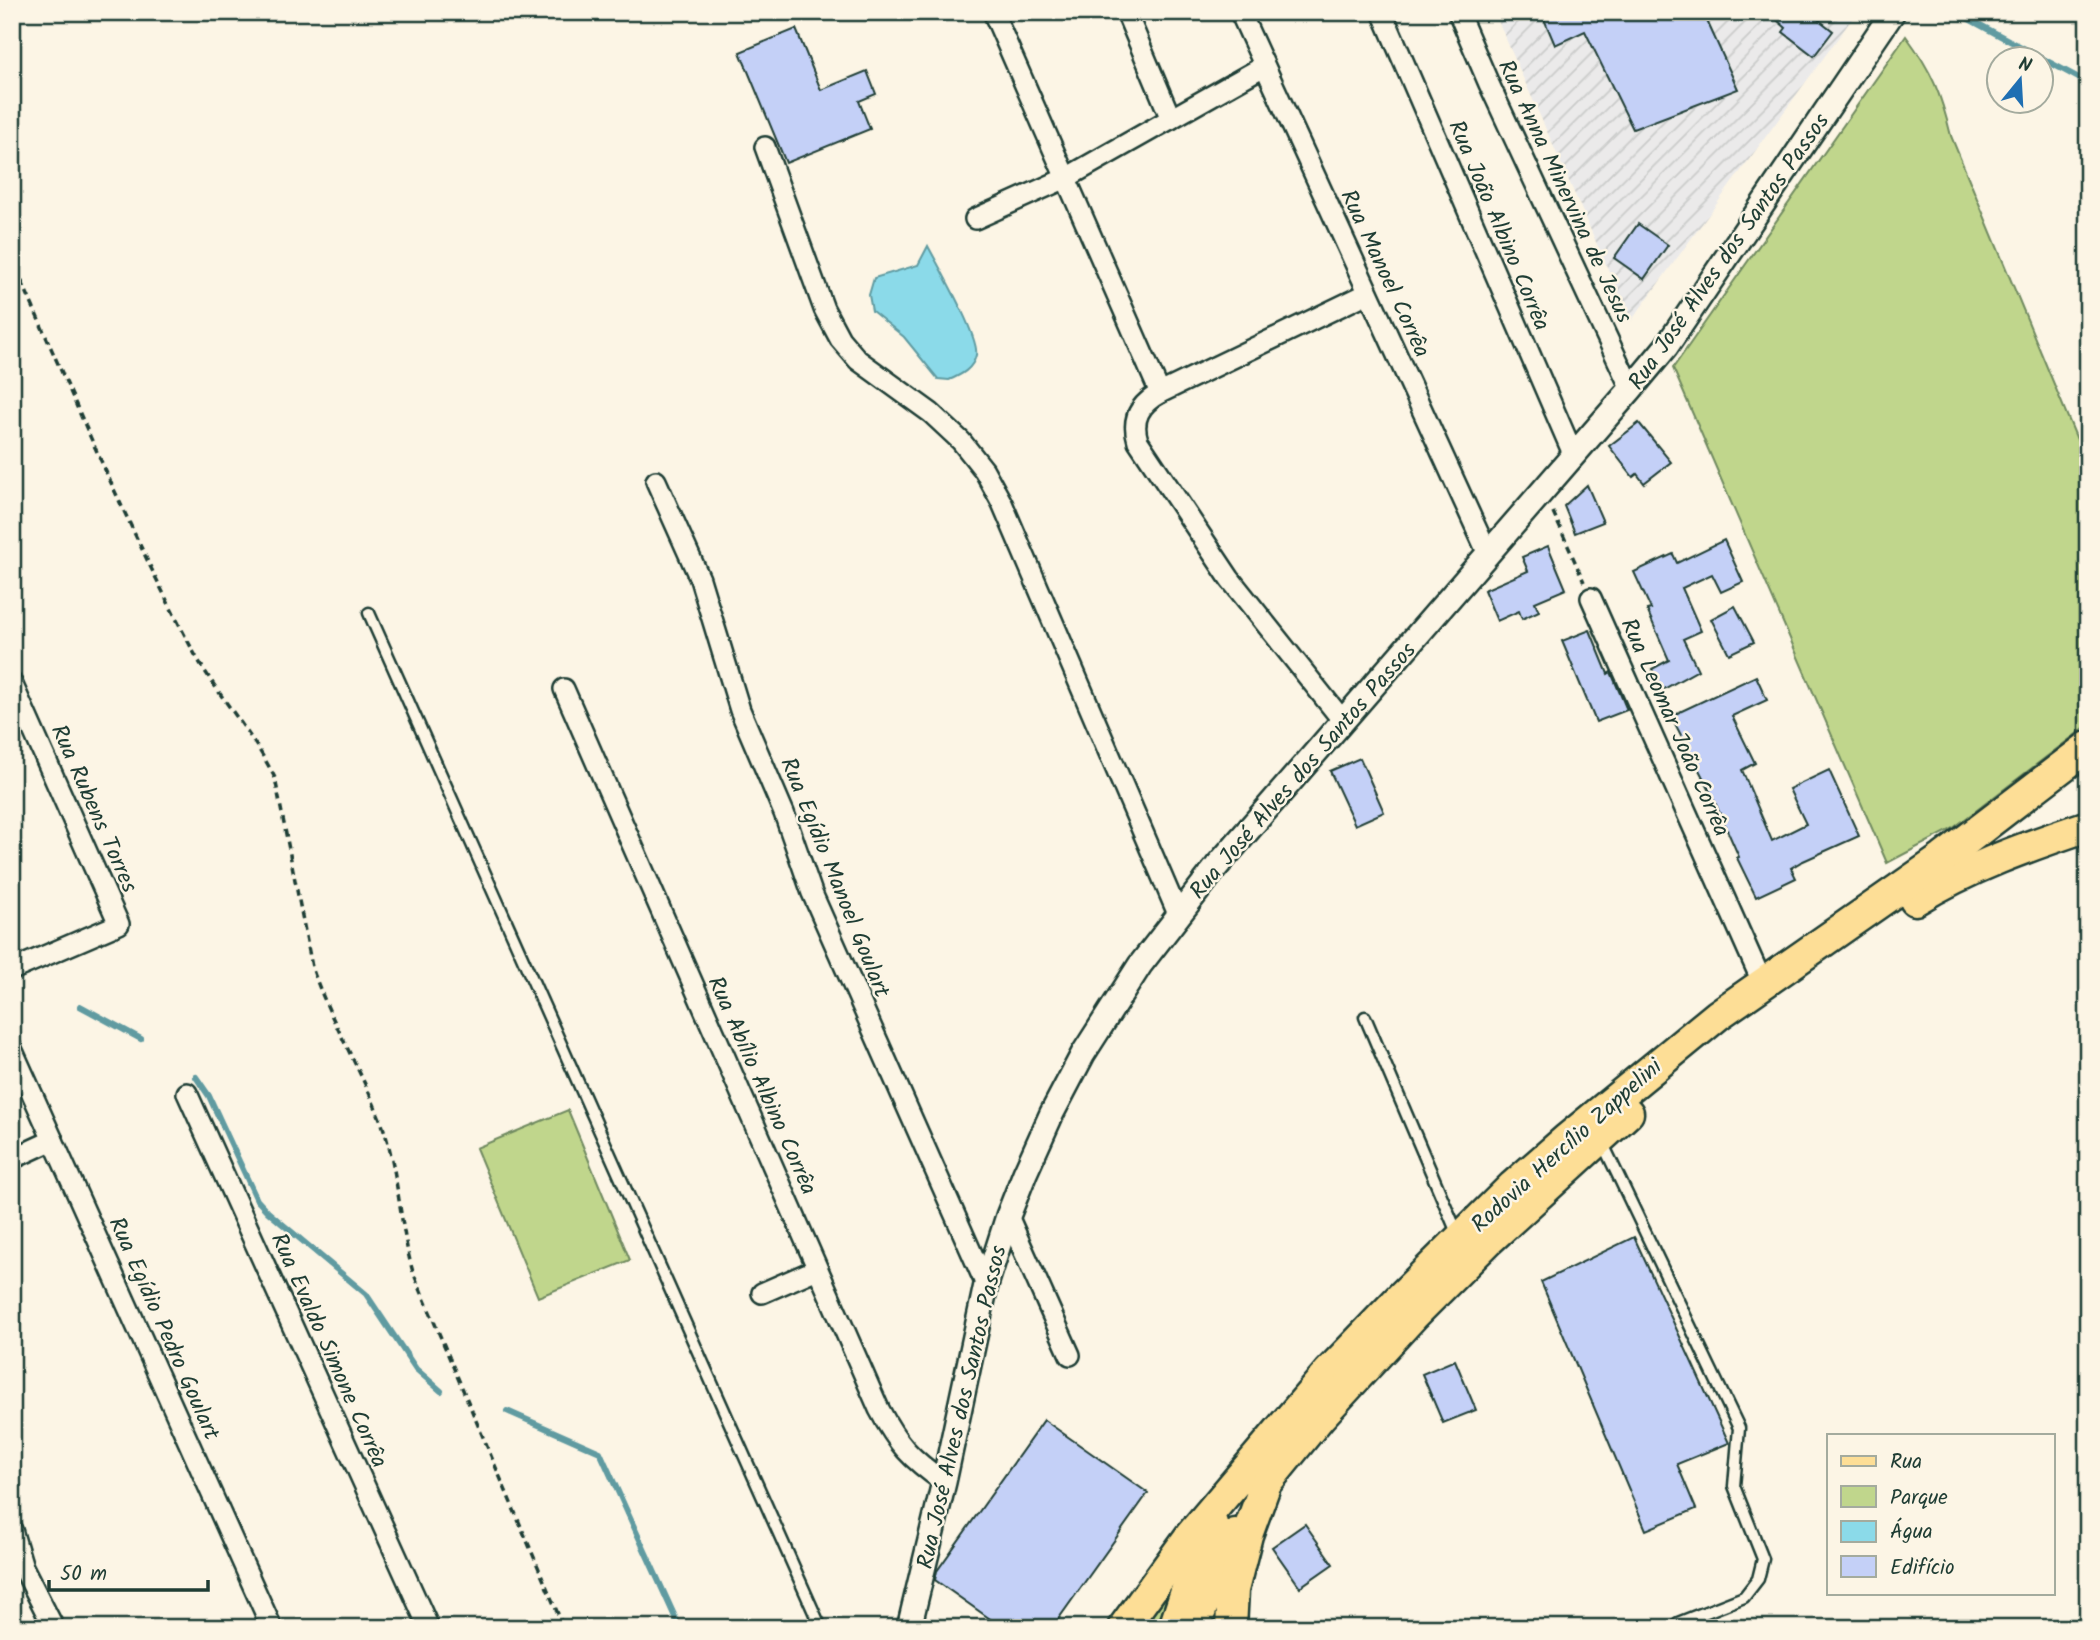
<svg xmlns="http://www.w3.org/2000/svg" width="2100" height="1640" viewBox="0 0 2100 1640" font-family="Kalam,sans-serif">
<style>
.industrial{fill:url(#industrial-furrows)}
.green{fill:#c0d68c;stroke:#708a60;stroke-width:2}
.water{fill:#8bdae9;stroke:#609ba1;stroke-width:2}
.lines{fill:none;stroke-linecap:round;stroke-linejoin:round}
.stream{stroke:#609ba1;stroke-width:6}
.building{fill:#c4d0f7;stroke:#1f3d34;stroke-width:2}
.service-casing{stroke:#1f3d34;stroke-width:15}
.minor-casing{stroke:#1f3d34;stroke-width:24}
.tertiary-casing{stroke:#1f3d34;stroke-width:28}
.primary-casing{stroke:#1f3d34;stroke-width:35}
.path{stroke:#1f3d34;stroke-width:3.5;stroke-dasharray:7 5;stroke-linecap:butt}
.service{stroke:#fcf5e5;stroke-width:10}
.minor{stroke:#fcf5e5;stroke-width:19}
.tertiary{stroke:#fcf5e5;stroke-width:23}
.primary{stroke:#fdde96;stroke-width:30}
.labels{text-anchor:middle;stroke-width:5;stroke-linejoin:round;paint-order:stroke}
.street-label{font-size:23px;fill:#1f3d34;stroke:#fcf5e5}
</style>
<defs>
<pattern id="industrial-furrows" width="10" height="10" patternUnits="userSpaceOnUse" patternTransform="scale(1.75)"><rect width="10" height="10" fill="#ebeaea"/><path d="M-1 1l2-2M0 10L10 0M9 11l2-2" fill="none" stroke="#c9cac9"/></pattern>
</defs>
<rect width="100%" height="100%" fill="#fcf5e5"/>
<filter id="ink" filterUnits="userSpaceOnUse"><feTurbulence type="fractalNoise" baseFrequency=".0143" numOctaves="2"/><feDisplacementMap in="SourceGraphic" scale="14" xChannelSelector="R" yChannelSelector="G"/><feConvolveMatrix kernelMatrix="1 2 1 2 8 2 1 2 1" color-interpolation-filters="sRGB"/></filter>
<g filter="url(#ink)">
<!-- industrial -->
<path class="industrial" d="M1494 12H1857L1631 321Z"/>
<!-- green -->
<g class="green">
<path d="M1906 36C1932 71 1941 94 1951 136L2088 466V725L1952 829 1887 863 1673 368Z"/>
<path d="M568 1110 630 1260 538 1297 476 1148Z"/>
<path d="M1182 1568 1164 1628H1142Z"/>
</g>
<!-- water -->
<path class="water" d="M928 246C938 265 980 338 976 355 973 369 961 375 949 380L938 379 904 337 872 311 869 295 874 278 918 265Z"/>
<g class="lines">
<!-- stream -->
<g class="stream">
<path d="M1956 12 2088 83"/>
<path d="M80 1006 141 1039"/>
<path d="M196 1077 209 1096 257 1200 268 1212 366 1294 416 1369 441 1391"/>
<path d="M507 1411 600 1452 680 1628"/>
</g>
</g>
<!-- building -->
<g class="building">
<path d="M1541 12H1703L1738 89 1633 129 1585 31 1555 45Z"/>
<path d="M1768 12H1809L1833 31 1814 56 1783 32 1786 28Z"/>
<path d="M796 29 821 90 867 71 876 94 859 101 870 129 786 163 740 52Z"/>
<path d="M1638 224 1668 245 1644 279 1614 258Z"/>
<path d="M1639 423 1671 462 1644 483 1637 474 1633 477 1609 446Z"/>
<path d="M1587 485 1603 522 1575 533 1564 506Z"/>
<path d="M1724 540 1743 582 1721 592 1712 574 1682 588 1701 631 1683 639 1698 670 1662 690 1652 669 1669 660 1647 610 1651 609 1634 572 1673 554 1677 563Z"/>
<path d="M1548 546 1566 589 1535 602 1539 611 1522 619 1519 611 1497 621 1484 590 1528 571 1522 557Z"/>
<path d="M1735 606 1754 642 1729 654 1711 619Z"/>
<path d="M1590 630 1608 674 1611 672 1627 710 1596 722 1562 641Z"/>
<path d="M1756 676 1767 700 1732 716 1755 763 1742 770 1772 841 1806 824 1789 789 1829 770 1859 836 1801 862 1791 868 1796 878 1756 897 1737 858 1739 857 1709 789 1671 716Z"/>
<path d="M1360 758 1384 812 1355 825 1330 771Z"/>
<path d="M1634 1237 1729 1443 1677 1464 1696 1509 1646 1530 1541 1282Z"/>
<path d="M1455 1360 1476 1410 1443 1423 1422 1374Z"/>
<path d="M1044 1420 1148 1493 1052 1628H1003L935 1580 937 1571Z"/>
<path d="M1305 1524 1333 1564 1300 1587 1272 1547Z"/>
</g>
<g class="lines">
<defs>
<g id="service">
<path d="M369 613 821 1628"/>
<path d="M1365 1017 1458 1235"/>
<path d="M1602 1142 1739 1428 1734 1486 1763 1559 1758 1579 1744 1597 1678 1623"/>
</g>
<g id="minor">
<path d="M993 12 1160 393C1140 404 1131 419 1138 441L1230 579 1343 721"/>
<path d="M1126 12 1171 119"/>
<path d="M1240 12 1488 554"/>
<path d="M1382 12 1574 456"/>
<path d="M1458 12 1489 84 1631 389"/>
<path d="M765 147 824 309 840 339 858 360 931 413 961 441 984 470 1002 503 1178 914"/>
<path d="M975 219 1066 178 1264 66"/>
<path d="M1160 393 1368 293"/>
<path d="M656 481 700 579 740 710 784 813 812 893 986 1285"/>
<path d="M1591 598 1763 984"/>
<path d="M12 683 119 924 12 970"/>
<path d="M564 689 879 1409C898 1445 910 1458 944 1482"/>
<path d="M12 1049 272 1628"/>
<path d="M187 1093 429 1628"/>
<path d="M12 1159 53 1140"/>
<path d="M1008 1216 1070 1355"/>
<path d="M762 1293 817 1269"/>
<path d="M12 1530 23 1567 54 1628"/>
</g>
<path id="tertiary" d="M909 1628 944 1482 986 1285 1008 1216 1025 1173 1052 1113 1083 1054 1140 965 1217 866 1631 389 1666 347 1893 12"/>
<g id="primary">
<path d="M1915 900C1969 867 2028 846 2088 826"/>
<path d="M1123 1628 1190 1536 1328 1373 1402 1296 1513 1186 1568 1138 1718 1015 1943 858 2088 747"/>
<path d="M1174 1628 1198 1555 1212 1524"/>
<path d="M1194 1628 1218 1566 1235 1534"/>
<path d="M1231 1628 1233 1590 1247 1535 1266 1483 1320 1417 1413 1316 1489 1240 1628 1113"/>
</g>
</defs>
<!-- service casing -->
<use href="#service" class="service-casing"/>
<!-- minor casing -->
<use href="#minor" class="minor-casing"/>
<!-- tertiary casing -->
<use href="#tertiary" class="tertiary-casing"/>
<!-- primary casing -->
<use href="#primary" class="primary-casing"/>
<!-- path -->
<g class="path">
<path d="M12 259C70 390 125 522 192 649 216 694 252 732 275 778L312 967C330 1022 362 1070 382 1124 399 1171 399 1224 413 1272L564 1628"/>
<path d="M1553 512 1584 582"/>
</g>
<!-- service -->
<use href="#service" class="service"/>
<!-- minor -->
<use href="#minor" class="minor"/>
<!-- tertiary -->
<use href="#tertiary" class="tertiary"/>
<!-- primary -->
<use href="#primary" class="primary"/>
</g>
</g>
<g class="labels">
<!-- street labels -->
<g class="street-label">
<text transform="translate(1566 191) rotate(65)" y="8">Rua Anna Minervina de Jesus</text>
<text transform="translate(1500 225) rotate(67)" y="8">Rua João Albino Corrêa</text>
<text transform="translate(1728 251) rotate(-55)" y="8">Rua José Alves dos Santos Passos</text>
<text transform="translate(1386 273) rotate(65)" y="8">Rua Manoel Corrêa</text>
<text transform="translate(1676 727) rotate(66)" y="8">Rua Leomar João Corrêa</text>
<text transform="translate(1302 770) rotate(-49)" y="8">Rua José Alves dos Santos Passos</text>
<text transform="translate(95 808) rotate(66)" y="8">Rua Rubens Torres</text>
<text transform="translate(836 877) rotate(68)" y="8">Rua Egídio Manoel Goulart</text>
<text transform="translate(763 1085) rotate(66)" y="8">Rua Abílio Albino Corrêa</text>
<text transform="translate(1566 1145) rotate(-42)" y="8">Rodovia Hercílio Zappelini</text>
<text transform="translate(165 1328) rotate(66)" y="8">Rua Egídio Pedro Goulart</text>
<text transform="translate(330 1350) rotate(66)" y="8">Rua Evaldo Simone Corrêa</text>
<text transform="translate(961 1407) rotate(-77)" y="8">Rua José Alves dos Santos Passos</text>
</g>
</g>
<!-- margin -->
<rect width="2100" height="1640" fill="none" stroke="#fcf5e5" stroke-width="42"/>
<rect x="21" y="21" width="2058" height="1598" fill="none" stroke="#1f3d34" stroke-width="2.5" filter="url(#ink)"/>
<!-- legend -->
<rect x="1827" y="1434" width="228" height="161" fill="#fcf5e5" stroke="#a4ab9e" stroke-width="2"/>
<rect x="1841" y="1456" width="35" height="10" fill="#fdde96" stroke="#a4ab9e" stroke-width="2"/>
<text x="1890" y="1468" font-size="21" fill="#1f3d34">Rua</text>
<rect x="1841" y="1486" width="35" height="21" fill="#c0d68c" stroke="#a4ab9e" stroke-width="2"/>
<text x="1890" y="1504" font-size="21" fill="#1f3d34">Parque</text>
<rect x="1841" y="1521" width="35" height="21" fill="#8bdae9" stroke="#a4ab9e" stroke-width="2"/>
<text x="1890" y="1538" font-size="21" fill="#1f3d34">Água</text>
<rect x="1841" y="1556" width="35" height="21" fill="#c4d0f7" stroke="#a4ab9e" stroke-width="2"/>
<text x="1890" y="1574" font-size="21" fill="#1f3d34">Edifício</text>
<!-- north arrow -->
<g transform="translate(2020 80) rotate(18)"><circle r="33" fill="#fcf5e5" stroke="#a4ab9e" stroke-width="2"/>
<path d="M0-5L12 26L0 18L-12 26Z" fill="#1f6fb2"/>
<text y="-10" font-size="19" font-weight="bold" text-anchor="middle" fill="#1f3d34">N</text>
</g>
<!-- scale -->
<path d="M49 1580v10h159v-10" fill="none" stroke="#1f3d34" stroke-width="3.5"/>
<text x="60" y="1580" font-size="21" fill="#1f3d34" stroke="#fcf5e5" stroke-width="5" paint-order="stroke">50 m</text>
</svg>
